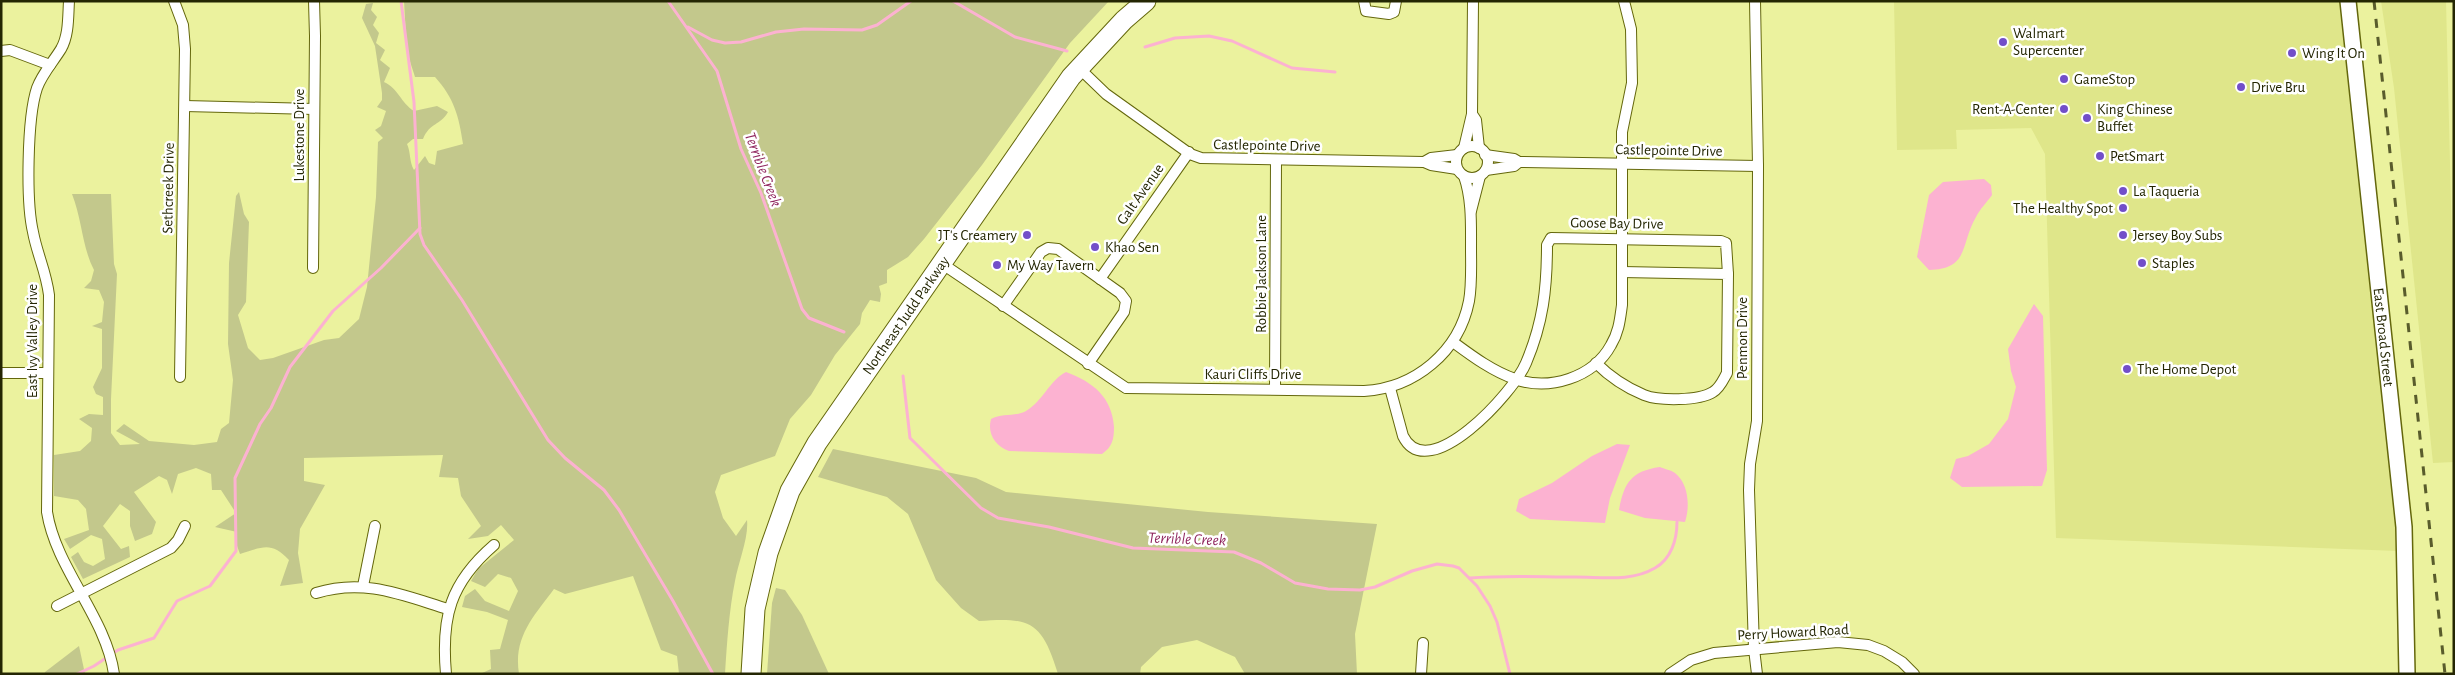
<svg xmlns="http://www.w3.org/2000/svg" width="2455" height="675" viewBox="0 0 2455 675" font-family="'Alegreya Sans',sans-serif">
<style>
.built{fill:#dfe68a}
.green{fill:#c3c88c}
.water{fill:#fcb2d1}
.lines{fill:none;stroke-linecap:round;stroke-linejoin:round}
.stream{stroke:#fcb2d1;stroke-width:3}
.street-casing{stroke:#64670c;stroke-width:12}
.secondary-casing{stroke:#64670c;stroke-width:18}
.highway-casing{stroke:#64670c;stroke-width:21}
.street{stroke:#fff;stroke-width:10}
.secondary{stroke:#fff;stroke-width:15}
.highway{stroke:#fff;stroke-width:19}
.rail{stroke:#595c2c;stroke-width:3;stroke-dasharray:9 9;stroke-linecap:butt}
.poi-dot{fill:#724fc9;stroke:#fff;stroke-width:2}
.labels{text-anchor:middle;stroke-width:5;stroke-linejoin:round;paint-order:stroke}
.poi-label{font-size:15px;fill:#242603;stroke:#fff;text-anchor:start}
.street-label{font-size:15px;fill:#242603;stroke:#fff}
.water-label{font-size:16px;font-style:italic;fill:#90275f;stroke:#fff}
</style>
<rect width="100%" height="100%" fill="#ebf29e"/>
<!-- built -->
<g class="built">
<path d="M1894 1H2339L2398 551 2056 538 2045 154 2031 128 1956 130 1957 149 1897 150Z"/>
<path d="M2381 1H2446L2454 325V462L2433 463 2394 88Z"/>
</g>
<!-- green -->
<g class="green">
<path d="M404 1H1109L1070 43 982 165 924 239 908 257 887 270V283L879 286 881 294 880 302 870 300 862 313 860 324 835 355 811 395 790 419 775 456 721 475 715 492 723 518 736 536 747 520C749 537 738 563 735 581 729 611 727 643 725 674H679L677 656 661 650 633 576 565 594 554 589C534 616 513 637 519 674H480L491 669 490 650 500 649 508 620 487 612 462 607 465 596 475 589 485 601 509 611 518 591 511 578 498 574 485 587 471 581 478 569 514 540 501 525 488 536 468 539 481 526 461 496 458 478 439 477 443 455 304 458V481L325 485 300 529 298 553 303 583 280 586 289 560C271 541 263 547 240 554L236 543 237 532 215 527 236 513 221 490H212L211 474 196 468 178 474 172 494 167 480 159 476 134 492 156 522 152 534 135 541 130 526V511L120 504 103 526 121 549 129 546 130 557 83 579 71 557 78 552 84 562 93 566 105 559 102 539 91 535 70 549 64 539 89 530 86 509 78 500 54 496V455L80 451 91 441 92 428 79 419 89 414 103 415V397L96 394 93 387 102 368V329L92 326 102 322 104 302 99 290 84 288 91 281 94 270C82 247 82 219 72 194H111L114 264 117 274 111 399V433L120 445 140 444 116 431 124 424 149 441 194 445 217 442 221 429 229 423 233 380 228 344 229 263 236 196 239 192 244 214 249 222 246 302 238 315 248 348 260 360 273 358 324 340 339 338 359 319 367 287 376 197 378 142 383 138 375 130 381 126 386 111 377 107 382 100V93L375 46 362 18 366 4 373 3 371 10 377 17 373 25 379 33 376 43 385 50 380 60 390 68 384 82C398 88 401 103 414 111L437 106 448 112C440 126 430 122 423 139H413L407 144C411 153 409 161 414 170L425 156 429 163 435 165 437 151 463 144C459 116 454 98 435 77H415L407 52Z"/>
<path d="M833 449 976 478 1006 492 1208 512 1377 524 1355 634 1357 674H1245L1235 657 1197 640 1162 647 1141 667 1140 674H1058C1042 622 1031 617 979 621L961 608 936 580 908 514 887 497 818 477Z"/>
<path d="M776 588 785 590 802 615 829 674H767L772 603Z"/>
<path d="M79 646 85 674H44L45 672Z"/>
</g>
<!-- water -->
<g class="water">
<path d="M1984 179 1991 185 1992 195C1987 202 1980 209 1976 217 1960 244 1970 269 1929 270L1917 257 1929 195 1943 182Z"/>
<path d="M2034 304 2043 316 2047 470 2042 486 1962 487 1950 478 1956 459 1968 456 1989 444 2008 419 2016 387 2011 371 2008 349Z"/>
<path d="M1066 372C1093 382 1112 397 1114 427 1114 440 1112 447 1102 454L1009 451C995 446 987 433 991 419 1002 413 1015 417 1026 411 1043 401 1049 381 1066 372Z"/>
<path d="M1617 444 1630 445 1610 498 1605 523 1530 519 1516 511 1519 499 1552 483 1592 456Z"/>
<path d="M1660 467C1664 469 1671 470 1675 473 1689 484 1690 507 1685 522L1645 518 1619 510C1624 483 1631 471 1660 467Z"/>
</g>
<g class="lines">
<!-- stream -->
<g class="stream">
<path d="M401 1 414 102 420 234 424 245 462 300 548 440 565 458 604 490 619 510 673 601 713 674"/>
<path d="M668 1 717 71 741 149 761 193 802 309 809 318 844 332"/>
<path d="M953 1 1015 37 1067 51"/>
<path d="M688 27 712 40 725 43 741 42 776 32 804 29 862 30 877 25 911 1"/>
<path d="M1145 47 1175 38 1209 36 1232 41 1292 68 1335 72"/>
<path d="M903 376 910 438 981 508 998 518 1049 527 1133 548 1234 552 1261 563 1295 583 1328 589 1360 590 1375 587 1412 571 1437 564 1453 566 1459 568 1477 586 1490 606 1497 622 1510 674"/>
<path d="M1470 578C1505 575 1541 577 1576 577 1603 577 1631 582 1655 568 1671 559 1677 540 1677 522"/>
<path d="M77 674 94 666 118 650 154 638 177 601 210 586 236 551 235 478 260 424 271 408 290 367 333 311 381 268 420 228"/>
</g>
<defs>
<g id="street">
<path d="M69 1C68 17 69 35 61 49 53 62 42 74 37 88 27 118 26 202 33 232 37 254 46 271 49 295L47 512C56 569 106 617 114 674"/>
<path d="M174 1 183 25 185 49 180 377"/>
<path d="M1364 1 1366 11 1389 14 1394 12 1396 1"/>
<path d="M1755 1 1758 166 1757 421 1750 464 1749 490 1754 649 1757 674"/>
<path d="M1 51 10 50 50 65"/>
<path d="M1079 68 1106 94 1190 154 1201 158 1424 162 1431 165 1457 169"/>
<path d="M185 106 314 109"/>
<path d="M1472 114 1476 120 1479 148"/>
<circle cx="1472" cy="162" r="16"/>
<path d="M1464 148 1472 114 1473 1"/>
<path d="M1485 155 1514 159 1519 162 1758 166"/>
<path d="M1424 162 1431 158 1457 155"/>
<path d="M1486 170 1514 166 1519 162"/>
<path d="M1471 211 1480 176"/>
<path d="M941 263 1126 388 1364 391C1415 388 1459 352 1469 301 1472 284 1471 265 1471 248 1471 224 1472 199 1464 176"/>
<path d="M313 268 315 36 314 1"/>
<path d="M1100 279 1189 152"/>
<path d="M1003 306 1041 252 1048 248 1058 249 1120 293 1126 301 1124 312 1088 364"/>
<path d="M1453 342C1472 356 1492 371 1515 379 1549 391 1593 378 1611 345 1619 332 1620 319 1622 305V132L1632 83 1631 29 1624 1"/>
<path d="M1596 363C1609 376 1627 388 1644 395 1659 401 1699 401 1713 392 1720 388 1723 380 1727 373L1728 274 1622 272"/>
<path d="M1 373H47"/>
<path d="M1390 388 1403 436C1428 487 1514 392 1526 363 1543 323 1547 289 1547 245L1551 238 1721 241 1726 243 1728 274"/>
<path d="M1275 389 1276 160"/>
<path d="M363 586 375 526"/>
<path d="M316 593C364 578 402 595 448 609"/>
<path d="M57 606 171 548 178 540 185 526"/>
<path d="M446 674C441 617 450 583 494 545"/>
<path d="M1421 674 1423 643"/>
<path d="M1670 674 1691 660 1714 653 1838 642 1868 645 1884 651 1902 662 1914 674"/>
</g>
<g id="secondary">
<path id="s1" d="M2348 1 2404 527 2407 674"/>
</g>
<g id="highway">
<path id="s2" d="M751 674 755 609 768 553 790 491 817 443 1071 77 1124 20 1146 1"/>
</g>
</defs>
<!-- street casing -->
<use href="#street" class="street-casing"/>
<!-- secondary casing -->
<use href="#secondary" class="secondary-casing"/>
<!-- highway casing -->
<use href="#highway" class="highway-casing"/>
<!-- street -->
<use href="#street" class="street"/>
<!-- secondary -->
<use href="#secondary" class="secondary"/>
<!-- highway -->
<use href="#highway" class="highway"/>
<!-- rail -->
<path class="rail" d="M2374 1 2445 674"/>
</g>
<!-- markers -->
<g class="poi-dot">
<circle cx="2003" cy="42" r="5"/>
<circle cx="2292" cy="53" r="5"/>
<circle cx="2064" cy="79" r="5"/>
<circle cx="2241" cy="87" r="5"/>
<circle cx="2064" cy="109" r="5"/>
<circle cx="2087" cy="118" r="5"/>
<circle cx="2100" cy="156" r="5"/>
<circle cx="2123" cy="191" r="5"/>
<circle cx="2123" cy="208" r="5"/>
<circle cx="1027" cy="235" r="5"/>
<circle cx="2123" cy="235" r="5"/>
<circle cx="1095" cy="247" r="5"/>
<circle cx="2142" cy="263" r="5"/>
<circle cx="997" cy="265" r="5"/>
<circle cx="2127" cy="369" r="5"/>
</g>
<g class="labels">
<!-- poi labels -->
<g class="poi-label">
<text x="2013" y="38">Walmart<tspan x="2013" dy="17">Supercenter</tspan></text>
<text x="2302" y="58">Wing It On</text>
<text x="2074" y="84">GameStop</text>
<text x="2251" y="92">Drive Bru</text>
<text x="2054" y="114" text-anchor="end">Rent-A-Center</text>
<text x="2097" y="114">King Chinese<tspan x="2097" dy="17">Buffet</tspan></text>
<text x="2110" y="161">PetSmart</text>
<text x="2133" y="196">La Taqueria</text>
<text x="2113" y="213" text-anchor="end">The Healthy Spot</text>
<text x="1017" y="240" text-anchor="end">JT's Creamery</text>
<text x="2133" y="240">Jersey Boy Subs</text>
<text x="1105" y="252">Khao Sen</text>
<text x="2152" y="268">Staples</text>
<text x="1007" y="270">My Way Tavern</text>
<text x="2137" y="374">The Home Depot</text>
</g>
<!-- street labels -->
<g class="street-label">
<text transform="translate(299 135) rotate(-90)" y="5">Lukestone Drive</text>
<text transform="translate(1267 145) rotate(1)" y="5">Castlepointe Drive</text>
<text transform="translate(1669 150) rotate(1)" y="5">Castlepointe Drive</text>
<text transform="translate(168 188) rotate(-89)" y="5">Sethcreek Drive</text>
<text transform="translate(1140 194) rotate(-55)" y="5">Galt Avenue</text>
<text transform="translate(1617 223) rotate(1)" y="5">Goose Bay Drive</text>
<text transform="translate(1261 274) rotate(-90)" y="5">Robbie Jackson Lane</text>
<text dy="5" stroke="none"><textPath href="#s2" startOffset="399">Northeast Judd Parkway</textPath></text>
<text dy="5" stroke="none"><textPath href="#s1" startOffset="338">East Broad Street</textPath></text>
<text transform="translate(1742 338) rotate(-90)" y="5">Penmon Drive</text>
<text transform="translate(32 341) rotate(-90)" y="5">East Ivy Valley Drive</text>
<text x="1253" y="379">Kauri Cliffs Drive</text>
<text transform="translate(1793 632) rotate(-3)" y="5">Perry Howard Road</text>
</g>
<!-- water labels -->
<g class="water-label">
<text transform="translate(764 169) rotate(69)" y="6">Terrible Creek</text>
<text transform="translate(1187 538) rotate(2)" y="6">Terrible Creek</text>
</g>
</g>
<!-- border -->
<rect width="2455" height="675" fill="none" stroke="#242603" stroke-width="5"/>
</svg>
